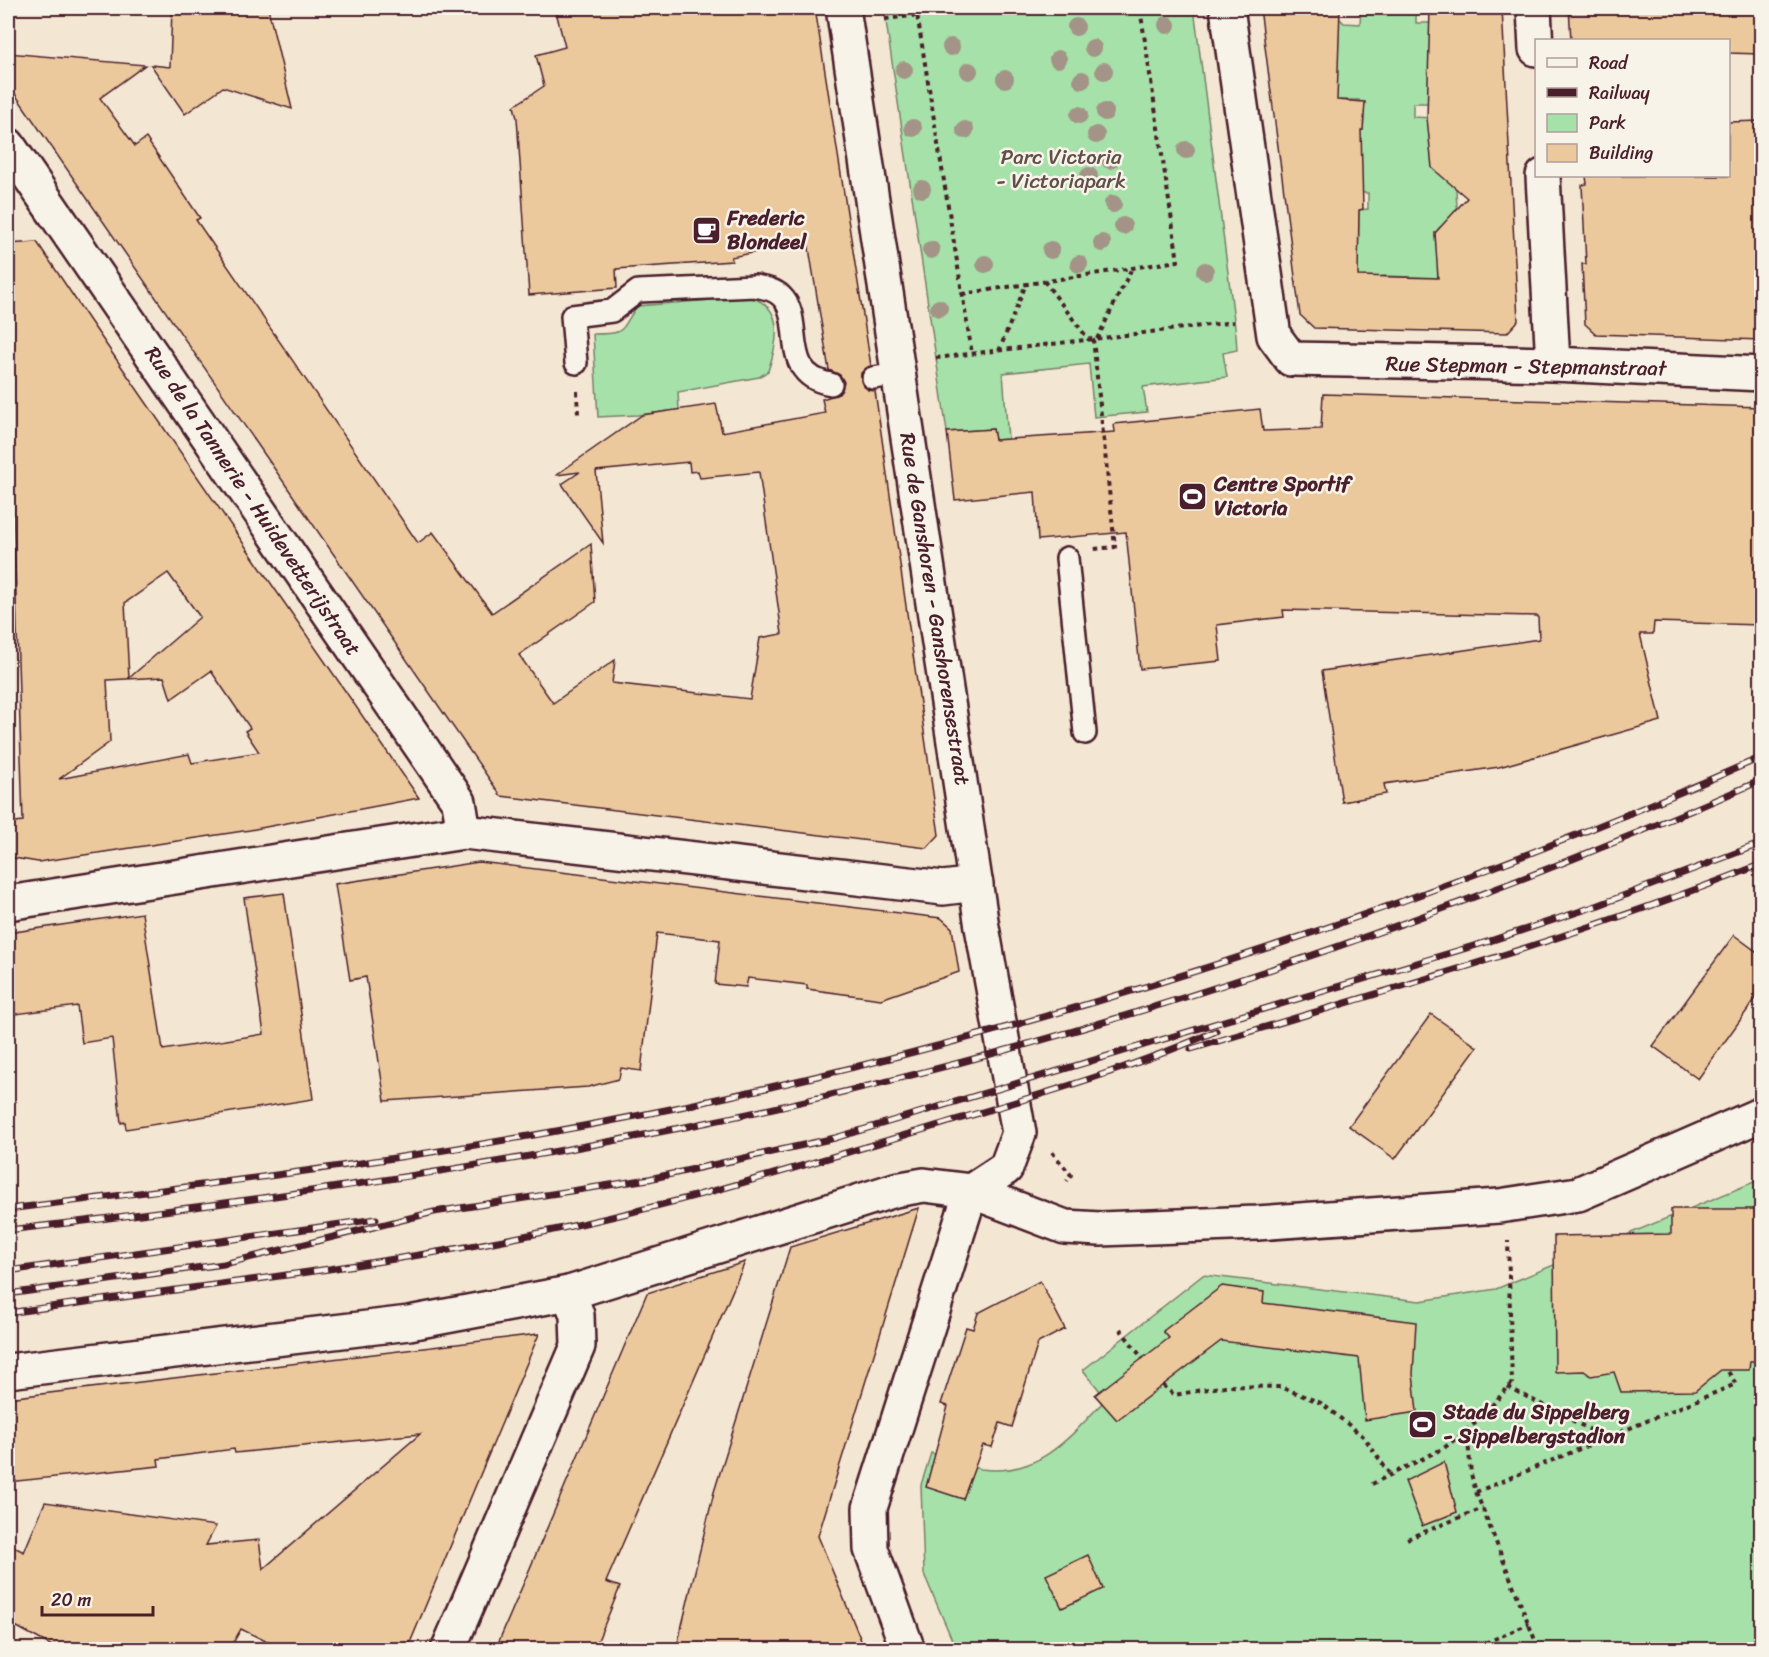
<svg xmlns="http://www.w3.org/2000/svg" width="1769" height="1657" viewBox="0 0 1769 1657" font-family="Sriracha,sans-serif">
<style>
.green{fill:#a5e1a8;stroke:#78806a;stroke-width:1.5}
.building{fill:#ebc99d;stroke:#4a1f2b;stroke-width:1.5;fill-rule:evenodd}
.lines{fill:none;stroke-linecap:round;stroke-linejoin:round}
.lane-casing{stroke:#4a1f2b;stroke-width:26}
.street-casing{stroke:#4a1f2b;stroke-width:38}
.path{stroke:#4a1f2b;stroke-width:4;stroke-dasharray:4.5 4.5;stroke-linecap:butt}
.lane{stroke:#f7f3e8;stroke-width:21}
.street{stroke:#f7f3e8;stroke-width:33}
.rail-casing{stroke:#4a1f2b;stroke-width:7}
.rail{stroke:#f7f3e8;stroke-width:4.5;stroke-dasharray:14;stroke-linecap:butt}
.tree{fill:#a39487}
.labels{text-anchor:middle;stroke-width:5;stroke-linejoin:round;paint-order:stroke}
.park-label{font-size:21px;fill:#61504a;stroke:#f7f3e8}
.poi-label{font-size:21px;font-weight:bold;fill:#4a1f2b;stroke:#f7f3e8;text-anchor:start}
.street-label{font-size:21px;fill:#4a1f2b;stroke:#f7f3e8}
</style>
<rect width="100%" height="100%" fill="#f3e6d2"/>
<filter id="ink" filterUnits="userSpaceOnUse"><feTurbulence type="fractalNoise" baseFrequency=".0167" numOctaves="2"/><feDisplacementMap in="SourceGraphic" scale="12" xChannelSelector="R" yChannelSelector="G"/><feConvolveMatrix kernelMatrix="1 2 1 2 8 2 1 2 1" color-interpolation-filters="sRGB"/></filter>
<g filter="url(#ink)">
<!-- green -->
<g class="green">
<path d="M884 8H1194L1236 335 1237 350 1223 353 1227 377 1143 387 1147 412 1094 417 1089 364 1003 373 1008 439 995 440 993 429 947 432Z"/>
<path d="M1361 8 1416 9V23H1436L1428 103H1413V117L1452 119 1458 226 1440 227 1435 233 1436 246 1441 251 1440 278 1384 276 1354 282 1358 269 1359 210 1368 209V193H1362L1349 130H1363L1364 114 1360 113 1359 100H1340L1336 104 1339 30 1338 17 1344 23 1360 24Z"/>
<path d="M748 297C786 305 778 342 768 371L759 377 678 392 679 410 638 415 598 417 593 334C627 334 619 332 637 306Z"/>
<path d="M1761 1179V1649H956L924 1574 921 1485 931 1453C947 1458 964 1466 981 1469 1036 1477 1068 1440 1102 1403L1095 1395 1100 1391 1083 1370 1203 1275 1420 1301 1496 1289Z"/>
</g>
<!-- building -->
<g class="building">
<path d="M172 8H268L292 109 223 87 185 114 151 65 170 67Z"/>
<path d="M555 8H714L715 12 741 8H815L871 366 861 373V380L868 390 875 391 939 835 927 848 501 796 8 84V53L145 65 100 98 135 146 146 138 200 218 196 220 418 543 433 532 492 613 591 544 595 602 519 655 553 703 615 660 612 683 750 699 760 638 782 634 759 472 700 478 698 471 690 472 689 462 596 471 603 543 562 484 580 472 556 475 642 415 716 404 722 432 825 413 822 399 839 394 844 382 840 375 829 370 808 242 731 257 732 261 616 269 617 288 529 295 517 118 514 106 544 86 536 55 565 47Z"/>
<path d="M1260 8H1340L1337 100 1365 102 1363 130H1361L1363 209 1359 210 1358 276 1438 278 1435 233 1467 198 1432 168 1427 118 1430 8H1502L1518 321 1507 333 1314 328 1300 315Z"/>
<path d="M1569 8H1761V54L1728 53V40H1571Z"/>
<path d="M1761 121V340L1596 334 1585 324 1582 264H1586L1582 185 1587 184 1586 176H1728V122Z"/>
<path d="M37 242 90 321 419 798 250 830 38 862 8 857V823L23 821 8 339V244ZM168 573 200 617 129 678 125 603ZM211 671 250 728 245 731 259 752 192 763 189 754 59 779 110 742 107 680 164 677 171 699Z"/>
<path d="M1323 394 1761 407V625L1654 622 1653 634H1640L1661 721 1499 767 1384 784 1386 794 1342 802 1322 671 1539 639 1538 616 1283 610 1284 617 1217 625 1221 661 1140 669 1126 532 1038 540 1035 492 955 500 947 432 993 429 995 440 1115 432 1114 424 1260 409 1263 431 1321 429Z"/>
<path d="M479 862 941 918 952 928 959 972 881 999 807 989V985L748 978 746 987 715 984 720 940 657 933 641 1071 621 1068 619 1079 588 1087 385 1101 366 977 350 980 335 884Z"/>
<path d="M284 893 313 1099 126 1129 125 1122 121 1123 112 1038 82 1043 77 1006 8 1015V933L142 913 163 1050 264 1034 244 898Z"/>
<path d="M1734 935 1761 955V991L1698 1079 1653 1046Z"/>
<path d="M1431 1014 1477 1047 1395 1159 1349 1126Z"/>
<path d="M919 1208 818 1536 865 1650H676L714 1492 790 1247Z"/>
<path d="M1671 1209H1761V1361H1750L1749 1370H1721L1695 1391 1621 1392 1614 1372 1591 1376 1584 1371 1555 1372 1554 1236 1671 1234Z"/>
<path d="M745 1262 606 1582 620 1587 594 1650H517L499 1641 647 1293Z"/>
<path d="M1040 1281 1065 1329 1038 1343 1012 1427 1000 1423 992 1447 983 1445 963 1499 926 1487 948 1406 941 1404 966 1327 973 1329 978 1313Z"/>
<path d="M1222 1286 1264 1292 1263 1303 1416 1322 1413 1374 1417 1412 1365 1420 1359 1358 1221 1341 1117 1420 1095 1395 1169 1338 1163 1331Z"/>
<path d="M539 1334 407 1650H284L241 1629 229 1650H59L8 1622V1544L24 1552 45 1502 216 1526 206 1545 259 1540 263 1569 420 1434 235 1453 234 1449 158 1459 159 1466 8 1482V1398Z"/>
<path d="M1444 1462 1457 1512 1422 1526 1405 1481Z"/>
<path d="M1088 1555 1103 1589 1062 1608 1046 1575Z"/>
</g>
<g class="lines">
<defs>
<g id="lane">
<path d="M576 363 572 316 612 311 638 291 755 286C764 288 774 289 781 296 806 319 777 375 831 384"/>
<path d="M873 378 900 374"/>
<path d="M1067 558 1085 733"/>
</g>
<g id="street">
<path d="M843 8 982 927 1019 1133 1006 1168 971 1191"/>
<path d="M1227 8 1274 336 1291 359 1553 364 1762 374"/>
<path d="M1534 8 1536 49"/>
<path d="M8 145 459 802 464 832"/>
<path d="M1543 176 1553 364"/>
<path d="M8 903 464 832 943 888 976 884"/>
<path d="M8 1371 409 1323 569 1293 895 1190 924 1185 971 1191 1065 1227 1100 1229 1257 1223 1499 1206 1578 1194 1762 1114"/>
<path d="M448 1650 578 1346 577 1315 569 1293"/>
<path d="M908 1650 871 1549 870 1508 971 1191"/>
</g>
</defs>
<!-- lane casing -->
<use href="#lane" class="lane-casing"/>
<!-- street casing -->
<use href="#street" class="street-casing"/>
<!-- path -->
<g class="path">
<path d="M916 8 972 354"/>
<path d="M885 19 986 8"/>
<path d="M1044 281 1089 340"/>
<path d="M962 294 1178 261 1140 8"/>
<path d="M1093 339 1115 547 1094 549"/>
<path d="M1097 339 1132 268"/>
<path d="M999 351 1026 284"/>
<path d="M936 358 1234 322"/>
<path d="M577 391 578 415"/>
<path d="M1052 1152 1071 1175 1067 1181"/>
<path d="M1120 1329 1143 1359"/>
<path d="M1163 1385 1174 1395 1225 1386 1281 1387 1321 1403 1364 1437 1389 1473"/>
<path d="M1508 1387 1606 1438 1736 1384 1727 1370"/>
<path d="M1467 1430 1471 1474 1476 1492 1539 1650"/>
<path d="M1372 1484 1444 1448 1478 1421 1512 1383 1508 1241"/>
<path d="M1476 1492 1606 1438"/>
<path d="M1407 1539 1483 1508"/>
<path d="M1469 1650 1529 1624"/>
</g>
<!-- lane -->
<use href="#lane" class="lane"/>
<!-- street -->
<use href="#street" class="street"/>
<defs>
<g id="rail">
<path d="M1191 1049C1382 992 1576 938 1762 864"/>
<path d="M8 1209C234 1182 461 1153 685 1106 1056 1027 1415 910 1762 757"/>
<path d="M8 1230C235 1204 460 1172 685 1127 1055 1052 1416 931 1762 780"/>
<path d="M8 1271 376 1219"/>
<path d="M8 1294 224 1264 434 1212 649 1179 835 1138 1490 941 1599 905 1762 843"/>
<path d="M8 1313C185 1287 364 1269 539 1233 672 1206 802 1166 932 1127 1028 1098 1124 1072 1216 1031"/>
</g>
</defs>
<!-- rail casing -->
<use href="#rail" class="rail-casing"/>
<!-- rail -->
<use href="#rail" class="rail"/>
</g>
<!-- trees -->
<g class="tree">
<circle cx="1167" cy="25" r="9"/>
<circle cx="1076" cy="27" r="9"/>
<circle cx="951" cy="47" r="9"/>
<circle cx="1093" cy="48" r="9"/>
<circle cx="1058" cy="59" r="9"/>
<circle cx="904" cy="70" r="9"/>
<circle cx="969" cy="71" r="9"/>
<circle cx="1104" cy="71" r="9"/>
<circle cx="1005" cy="79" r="9"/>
<circle cx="1082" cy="80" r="9"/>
<circle cx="1105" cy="112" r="9"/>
<circle cx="1079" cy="115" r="9"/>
<circle cx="913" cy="128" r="9"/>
<circle cx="965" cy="130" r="9"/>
<circle cx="1096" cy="135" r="9"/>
<circle cx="1186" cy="150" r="9"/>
<circle cx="1110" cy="160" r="9"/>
<circle cx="1089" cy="176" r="9"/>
<circle cx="922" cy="189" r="9"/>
<circle cx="1113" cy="204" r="9"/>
<circle cx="1123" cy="226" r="9"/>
<circle cx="1102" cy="243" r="9"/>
<circle cx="931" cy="250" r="9"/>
<circle cx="1051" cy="250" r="9"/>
<circle cx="985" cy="264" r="9"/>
<circle cx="1079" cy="264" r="9"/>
<circle cx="1205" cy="271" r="9"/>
<circle cx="939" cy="308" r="9"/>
</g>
</g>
<!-- icons -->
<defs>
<symbol id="cafe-square" viewBox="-11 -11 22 22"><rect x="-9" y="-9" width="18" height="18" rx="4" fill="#4a1f2b" stroke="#f7f3e8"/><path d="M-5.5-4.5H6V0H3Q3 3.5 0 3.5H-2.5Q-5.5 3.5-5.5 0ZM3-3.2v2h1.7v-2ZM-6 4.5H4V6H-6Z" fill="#fff"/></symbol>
<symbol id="stadium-square" viewBox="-11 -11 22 22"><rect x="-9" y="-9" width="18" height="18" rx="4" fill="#4a1f2b" stroke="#f7f3e8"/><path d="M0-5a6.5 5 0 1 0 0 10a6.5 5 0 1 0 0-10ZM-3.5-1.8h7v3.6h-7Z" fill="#fff"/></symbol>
</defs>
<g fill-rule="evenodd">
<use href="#cafe-square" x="690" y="214" width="33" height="33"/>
<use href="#stadium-square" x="1176" y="480" width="33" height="33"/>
<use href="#stadium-square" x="1406" y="1408" width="33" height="33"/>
</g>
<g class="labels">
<!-- park labels -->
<g class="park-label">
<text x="1061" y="164">Parc Victoria<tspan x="1061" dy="24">- Victoriapark</tspan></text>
</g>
<!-- poi labels -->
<g class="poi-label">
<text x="727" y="225">Frederic<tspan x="727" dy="24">Blondeel</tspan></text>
<text x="1214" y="491">Centre Sportif<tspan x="1214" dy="24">Victoria</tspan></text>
<text x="1443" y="1419">Stade du Sippelberg<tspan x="1443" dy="24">- Sippelbergstadion</tspan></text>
</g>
<!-- street labels -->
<g class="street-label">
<text transform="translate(1526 366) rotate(1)" y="7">Rue Stepman - Stepmanstraat</text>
<text transform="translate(253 501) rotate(56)" y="7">Rue de la Tannerie - Huidevetterijstraat</text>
<text transform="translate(935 609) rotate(81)" y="7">Rue de Ganshoren - Ganshorensestraat</text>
</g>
</g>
<!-- margin -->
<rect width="1769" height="1657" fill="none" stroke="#f7f3e8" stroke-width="30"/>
<rect x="15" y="15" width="1739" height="1627" fill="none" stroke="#4a1f2b" stroke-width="2" filter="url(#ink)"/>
<!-- legend -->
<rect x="1535" y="39" width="195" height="138" fill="#f7f3e8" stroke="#b29e9c" stroke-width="1.5"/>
<rect x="1547" y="58" width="30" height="9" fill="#f7f3e8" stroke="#b29e9c" stroke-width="1.5"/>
<text x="1589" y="69" font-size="18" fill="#4a1f2b">Road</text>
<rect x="1547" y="88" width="30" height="9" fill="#4a1f2b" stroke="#b29e9c" stroke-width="1.5"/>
<text x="1589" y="99" font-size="18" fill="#4a1f2b">Railway</text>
<rect x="1547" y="114" width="30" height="18" fill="#a5e1a8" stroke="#b29e9c" stroke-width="1.5"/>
<text x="1589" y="129" font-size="18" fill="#4a1f2b">Park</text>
<rect x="1547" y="144" width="30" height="18" fill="#ebc99d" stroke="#b29e9c" stroke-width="1.5"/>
<text x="1589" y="159" font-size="18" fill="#4a1f2b">Building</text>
<!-- scale -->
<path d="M42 1606v9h111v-9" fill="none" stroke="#4a1f2b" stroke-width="3"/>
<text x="51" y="1606" font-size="18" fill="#4a1f2b" stroke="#f7f3e8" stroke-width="4.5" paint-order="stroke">20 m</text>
</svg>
